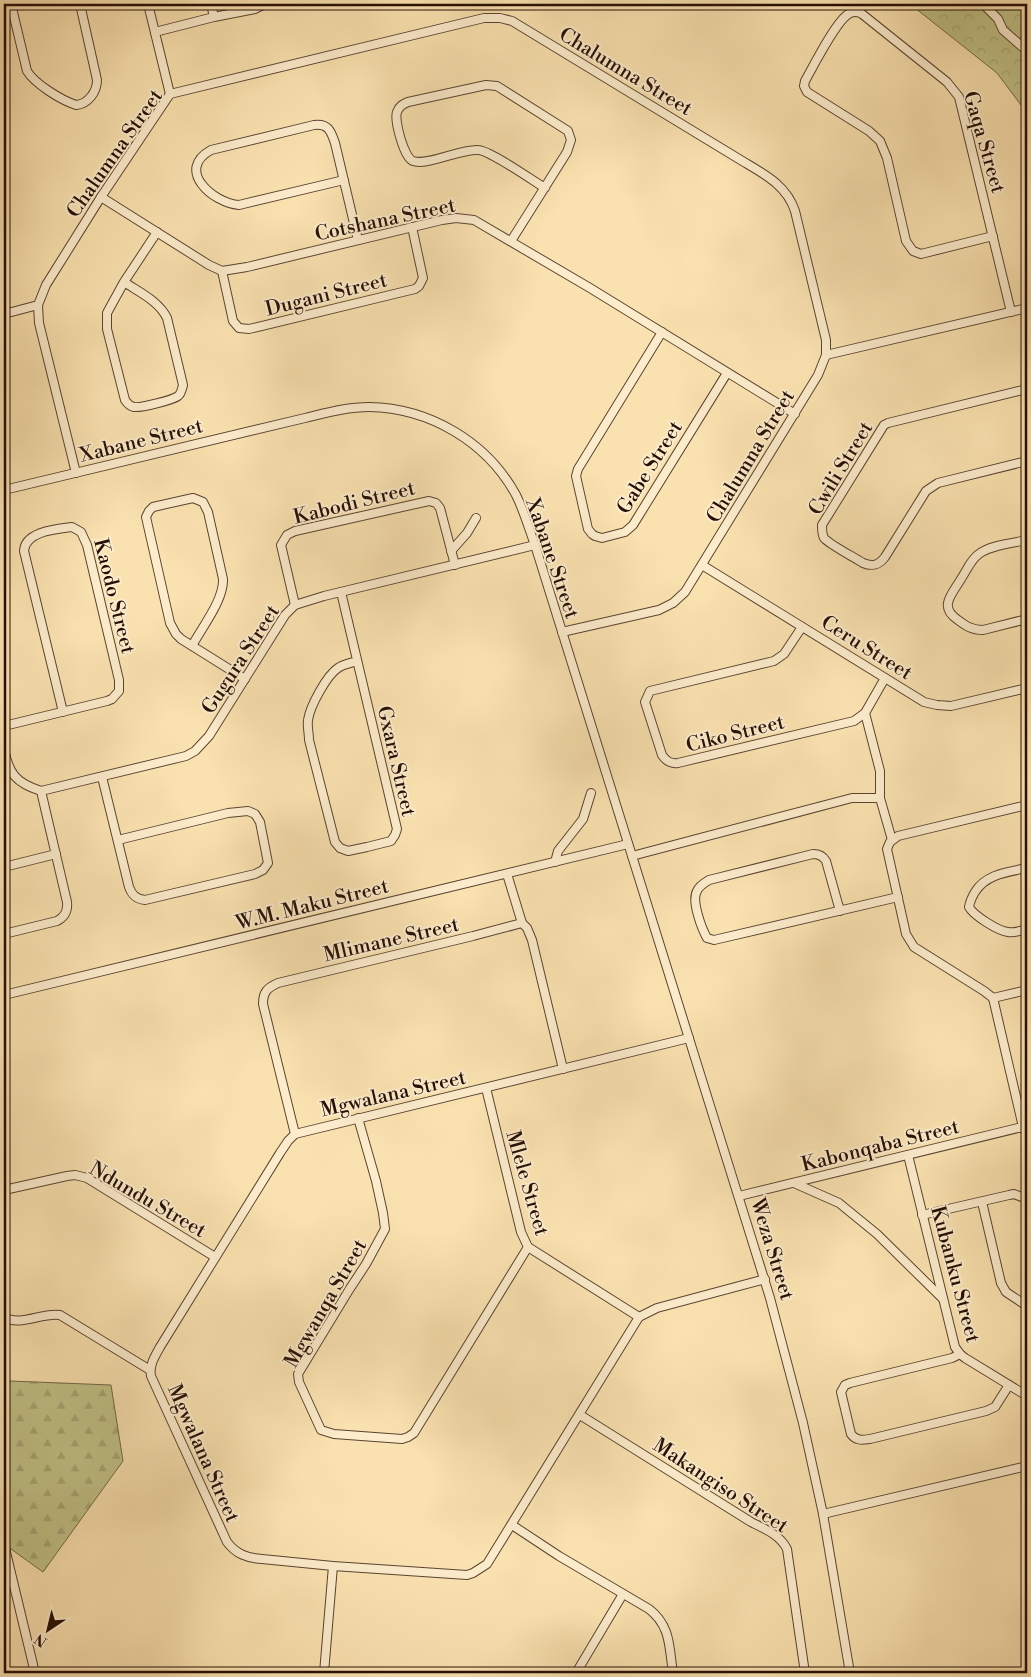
<svg xmlns="http://www.w3.org/2000/svg" width="1031" height="1677" viewBox="0 0 1031 1677" font-family="'Libre Bodoni',serif">
<style>
.forest{fill:url(#forest-firs);stroke:#736847}
.park{fill:url(#park-crowns);stroke:#736847}
.lines{fill:none;stroke-linecap:round;stroke-linejoin:round}
.minor-casing{stroke:#5a4430;stroke-width:10}
.minor{stroke:#fceccc;stroke-width:8}
.labels{text-anchor:middle;stroke-width:4;stroke-linejoin:round;paint-order:stroke}
.street-label{font-size:20px;fill:#250f06;stroke:#fceccc}
</style>
<defs>
<pattern id="forest-firs" width="22" height="20" patternUnits="userSpaceOnUse" patternTransform="scale(1.25)"><rect width="22" height="20" fill="#c1c288"/><path d="M5 1l3.5 6h-7zM16 11l3.5 6h-7z" fill="#a6a674"/></pattern>
<pattern id="park-crowns" width="20" height="18" patternUnits="userSpaceOnUse" patternTransform="scale(1.25)"><rect width="20" height="18" fill="#c1c288"/><path d="M2 6a3 3 0 1 1 6 0M12 15a3 3 0 1 1 6 0" fill="none" stroke="#a6a674"/></pattern>
</defs>
<rect width="100%" height="100%" fill="#fae2b0"/>
<filter id="stains"><feTurbulence type="fractalNoise" baseFrequency=".004" numOctaves="4"/><feColorMatrix values="0 0 0 0 .2 0 0 0 0 .09 0 0 0 0 .02 0 0 0 .5 -.17"/></filter>
<radialGradient id="worn" r=".72"><stop offset=".6" stop-color="#630" stop-opacity="0"/><stop offset="1" stop-color="#630" stop-opacity=".3"/></radialGradient>
<!-- forest -->
<path class="forest" d="M10 1381 111 1385 123 1461 43 1572 4 1544V1389Z"/>
<!-- park -->
<path class="park" d="M910 4H1027V113L997 73Z"/>
<g class="lines">
<defs>
<g id="minor">
<path d="M11 4 27 71C35 84 61 100 76 105 88 104 97 92 97 80L80 4"/>
<path d="M148 4 170 94"/>
<path d="M211 4 214 17"/>
<path d="M983 4 998 19 1003 30 1027 51"/>
<path d="M155 32 214 17 255 9 265 4"/>
<path d="M344 180 239 205C213 203 175 170 211 150L314 125C328 123 331 131 335 143L358 240"/>
<path d="M101 197 209 265 222 271 247 267 442 220 456 218 474 220 590 288 795 414"/>
<path d="M993 236 921 254 913 251 906 241 887 158 880 141 869 131 807 92 804 86 805 81C814 65 834 25 847 15 852 11 857 11 862 14L947 82 959 97 1011 312"/>
<path d="M511 241 567 152 571 140 568 131 497 86 486 85 408 102C403 104 399 106 397 112 394 120 404 158 413 161 427 166 460 149 478 150 489 150 532 180 545 188"/>
<path d="M222 271 233 321 239 328 249 329 415 289 419 286 423 278 412 227"/>
<path d="M124 282C139 292 159 301 167 318L183 385C182 389 181 394 178 396 173 400 141 408 134 407 129 406 127 403 125 400L107 329V313L124 282 157 232"/>
<path d="M4 314 38 305"/>
<path d="M662 332 578 469 576 476 588 529 592 534 595 536 602 538 625 532 633 525 727 373"/>
<path d="M826 355 1027 308"/>
<path d="M1027 389 888 423 884 425 822 525C822 529 822 534 824 538 830 545 854 557 863 563 873 567 879 565 885 557L926 491 938 483 1027 461"/>
<path d="M76 473 39 323 38 305 46 285 101 197 170 94 484 18H500L512 21 744 162C766 175 787 186 795 211L826 340V355L818 375 685 592 673 603 659 610 562 632"/>
<path d="M4 490 305 418C326 413 347 407 369 407 430 408 487 442 516 495 524 511 529 529 535 545L770 1298 803 1423 823 1514 850 1673"/>
<path d="M1027 540C1014 543 990 545 979 554 971 559 967 570 961 579 952 594 938 607 958 620 966 626 972 630 983 630L1027 619"/>
<path d="M451 551 467 533 476 518"/>
<path d="M702 565 924 702 937 705 951 706 1027 688"/>
<path d="M341 592 397 829 395 835 391 841 367 847 348 851 340 848 335 842 309 740C309 733 307 726 308 720 310 706 327 675 338 668 343 664 351 663 357 661"/>
<path d="M295 605 281 545 287 535 295 531 429 501 436 503 440 508 455 565"/>
<path d="M802 627 784 654 774 661 650 691 645 702 662 755C666 761 670 764 678 763L854 721 865 713 885 678"/>
<path d="M192 646C202 627 224 600 223 579L208 512 203 502 193 498 153 507 149 511 146 517 170 623 176 634 181 639 245 679"/>
<path d="M865 713 880 771V798L892 840"/>
<path d="M4 726 107 701 112 699 119 691V680L87 545 81 532 72 527C57 529 25 531 24 551L63 712"/>
<path d="M4 749C9 774 16 783 41 791L186 756 195 751 209 736 285 615 295 605 324 596 535 545"/>
<path d="M102 777 129 887C132 895 136 899 145 900L255 874 263 870 268 863 260 822 255 814 248 811 228 813 118 840"/>
<path d="M632 856 852 798H880"/>
<path d="M555 862 558 851 583 819 591 793"/>
<path d="M4 867 56 854"/>
<path d="M1027 868C1008 872 986 874 975 892 972 897 970 901 969 907 973 915 998 931 1008 932 1014 933 1021 931 1027 929"/>
<path d="M507 874 522 923"/>
<path d="M840 911 826 861C823 856 819 854 813 854L709 880C704 883 699 886 697 891 691 901 702 929 707 938L714 940 898 897"/>
<path d="M4 934 57 921C65 917 68 911 67 902L41 791"/>
<path d="M4 995 628 844"/>
<path d="M993 998 1027 990"/>
<path d="M689 1038 295 1134 288 1141 280 1153 160 1347C155 1356 149 1365 151 1376L227 1542C236 1554 247 1558 262 1559L333 1566 467 1575 473 1573 487 1564 639 1317 657 1308 765 1279"/>
<path d="M486 1088 521 1232 528 1247 639 1317"/>
<path d="M358 1118 376 1181 383 1213 385 1229 366 1264 349 1290 298 1374 299 1382 321 1430 334 1434 402 1439 408 1437 414 1433 528 1247"/>
<path d="M1023 1127 993 998 984 991 914 947 906 934 887 849 890 842 898 836 1027 805"/>
<path d="M295 1134 263 1004C263 992 267 988 278 983L473 936 522 923 527 928 532 940 563 1069"/>
<path d="M908 1155 955 1347 960 1354 965 1358 1027 1396"/>
<path d="M794 1183 839 1203 877 1234 942 1298"/>
<path d="M4 1190 67 1176 75 1175 87 1178 215 1257"/>
<path d="M739 1196 1018 1128H1027"/>
<path d="M982 1202 1001 1283 1006 1292 1027 1306"/>
<path d="M922 1215 1009 1195 1014 1194 1027 1199"/>
<path d="M4 1317C20 1327 42 1312 60 1315L150 1370"/>
<path d="M960 1354 952 1358 850 1383 845 1385 841 1392 851 1434C856 1441 862 1440 870 1439L986 1411 995 1407 1009 1385"/>
<path d="M580 1415 751 1522C765 1529 780 1535 787 1549L805 1673"/>
<path d="M823 1514 1027 1466"/>
<path d="M512 1525 559 1556 649 1609C671 1626 669 1647 673 1673"/>
<path d="M4 1544 35 1673"/>
<path d="M324 1673 333 1566"/>
<path d="M576 1673 623 1594"/>
</g>
</defs>
<!-- minor casing -->
<use href="#minor" class="minor-casing"/>
<!-- minor -->
<use href="#minor" class="minor"/>
</g>
<g class="labels">
<!-- street labels -->
<g class="street-label">
<text transform="translate(626 71) rotate(31)" y="7">Chalumna Street</text>
<text transform="translate(985 142) rotate(74)" y="7">Gaqa Street</text>
<text transform="translate(114 153) rotate(-55)" y="7">Chalumna Street</text>
<text transform="translate(385 219) rotate(-12)" y="7">Cotshana Street</text>
<text transform="translate(326 294) rotate(-14)" y="7">Dugani Street</text>
<text transform="translate(141 440) rotate(-14)" y="7">Xabane Street</text>
<text transform="translate(750 456) rotate(-59)" y="7">Chalumna Street</text>
<text transform="translate(649 467) rotate(-58)" y="7">Gabe Street</text>
<text transform="translate(840 468) rotate(-59)" y="7">Cwili Street</text>
<text transform="translate(354 502) rotate(-14)" y="7">Kabodi Street</text>
<text transform="translate(553 558) rotate(71)" y="7">Xabane Street</text>
<text transform="translate(115 596) rotate(76)" y="7">Kaodo Street</text>
<text transform="translate(867 647) rotate(32)" y="7">Ceru Street</text>
<text transform="translate(240 659) rotate(-57)" y="7">Gugura Street</text>
<text transform="translate(735 733) rotate(-14)" y="7">Ciko Street</text>
<text transform="translate(397 761) rotate(77)" y="7">Gxara Street</text>
<text transform="translate(312 904) rotate(-14)" y="7">W.M. Maku Street</text>
<text transform="translate(391 939) rotate(-13)" y="7">Mlimane Street</text>
<text transform="translate(393 1093) rotate(-13)" y="7">Mgwalana Street</text>
<text transform="translate(880 1145) rotate(-14)" y="7">Kabonqaba Street</text>
<text transform="translate(528 1183) rotate(74)" y="7">Mlele Street</text>
<text transform="translate(148 1199) rotate(30)" y="7">Ndundu Street</text>
<text transform="translate(773 1249) rotate(73)" y="7">Weza Street</text>
<text transform="translate(956 1274) rotate(75)" y="7">Kubanku Street</text>
<text transform="translate(325 1303) rotate(-60)" y="7">Mgwanqa Street</text>
<text transform="translate(204 1453) rotate(66)" y="7">Mgwalana Street</text>
<text transform="translate(721 1485) rotate(33)" y="7">Makangiso Street</text>
</g>
</g>
<!-- margin -->
<rect width="1031" height="1677" fill="none" stroke="#fae2b0" stroke-width="20"/>
<rect x="5" y="5" width="1021" height="1667" fill="none" stroke="#250f06" stroke-width="2.5"/>
<rect x="10" y="10" width="1011" height="1657" fill="none" stroke="#250f06"/>
<!-- north arrow -->
<g transform="translate(48 1630) rotate(215)" stroke="#fceccc" stroke-width="4" paint-order="stroke">
<path d="M0-4L9 19L0 12L-9 19Z" fill="#250f06"/>
<text y="-8" font-size="14" font-weight="bold" text-anchor="middle" fill="#250f06">N</text>
</g>
<rect width="100%" height="100%" filter="url(#stains)"/>
<rect width="100%" height="100%" fill="url(#worn)"/>
</svg>
